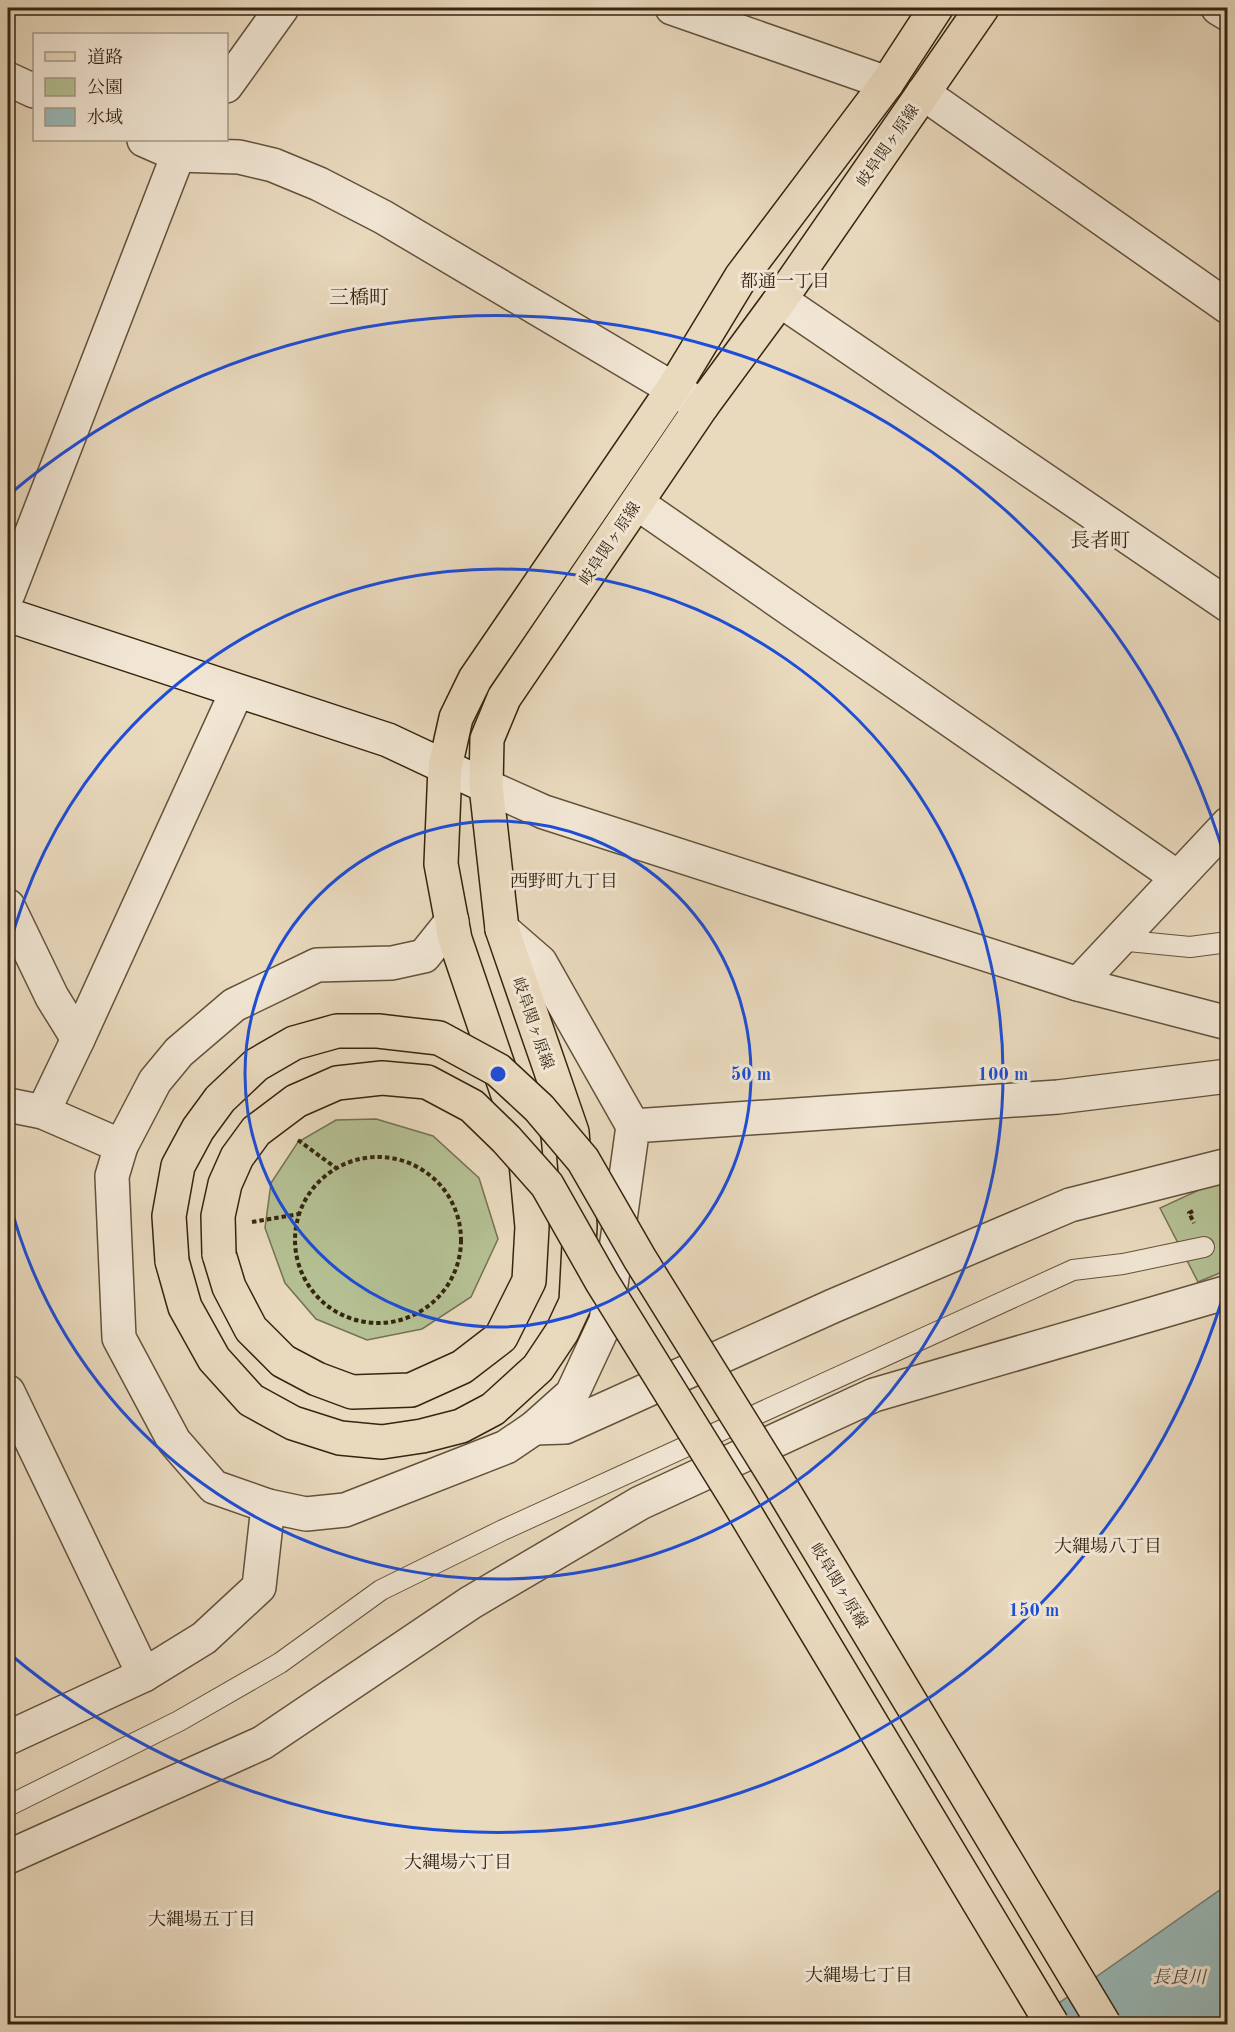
<svg xmlns="http://www.w3.org/2000/svg" width="1235" height="2032" viewBox="0 0 1235 2032" font-family="'Old Standard TT','Noto Serif JP',serif">
<style>
.green{fill:#b4c093;stroke:#757252;stroke-width:1.5}
.water{fill:#99b9b9;stroke:#717e75;stroke-width:1.5}
.lines{fill:none;stroke-linecap:round;stroke-linejoin:round}
.lane-casing{stroke:#63523b;stroke-width:22}
.street-casing{stroke:#63523b;stroke-width:36}
.secondary-casing{stroke:#362510;stroke-width:36}
.primary-casing{stroke:#362510;stroke-width:36}
.path{stroke:#362510;stroke-width:4;stroke-dasharray:4.5 3;stroke-linecap:butt}
.lane{stroke:#f1e6d4;stroke-width:20}
.street{stroke:#f1e6d4;stroke-width:33}
.secondary{stroke:#f1e6d4;stroke-width:33}
.primary{stroke:#e9d9bd;stroke-width:33}
.primary-bridge-casing{stroke:#362510;stroke-width:36;stroke-linecap:butt}
.primary-bridge{stroke:#e9d9bd;stroke-width:33}
.ring{fill:none;stroke:#1d4ed8;stroke-width:3}
.labels{text-anchor:middle;stroke-width:6;stroke-linejoin:round;paint-order:stroke}
.street-label{font-size:16px;fill:#362510;stroke:#f1e6d4}
.neighbourhood-label{font-size:18px;fill:#362510;stroke:#f1e6d4}
.water-label{font-size:18px;font-style:italic;fill:#4f4a3a;stroke:#f1e6d4}
.quarter-label{font-size:20px;fill:#362510;stroke:#f1e6d4}
.centre{fill:#1d4ed8;stroke:#f1e6d4;stroke-width:3}
.ring-label{font-size:18px;text-anchor:middle;font-weight:bold;fill:#1d4ed8;stroke:#f1e6d4;stroke-width:6;stroke-linejoin:round;paint-order:stroke}
</style>
<rect width="100%" height="100%" fill="#e9d9bd"/>
<filter id="stains"><feTurbulence type="fractalNoise" baseFrequency=".00333" numOctaves="4"/><feColorMatrix values="0 0 0 0 .2 0 0 0 0 .09 0 0 0 0 .02 0 0 0 .5 -.17"/></filter>
<radialGradient id="worn" r=".72"><stop offset=".6" stop-color="#630" stop-opacity="0"/><stop offset="1" stop-color="#630" stop-opacity=".3"/></radialGradient>
<!-- green -->
<g class="green">
<path d="M376 1119 433 1136 479 1178 498 1239 471 1297 422 1329 367 1340 316 1319 285 1283 265 1228 271 1183 298 1142 336 1120Z"/>
<path d="M1227 1177V1270L1198 1282 1160 1208Z"/>
</g>
<!-- water -->
<path class="water" d="M1227 1885V2024H1029Z"/>
<g class="lines">
<defs>
<g id="lane">
<path d="M1118 940 1190 947 1228 942"/>
<path d="M8 1806 179 1721 280 1663 381 1590 503 1530 1073 1270 1123 1264 1204 1247"/>
</g>
<g id="street">
<path d="M672 8 887 83"/>
<path d="M1218 8 1228 14"/>
<path d="M8 79 34 91"/>
<path d="M226 86 282 8"/>
<path d="M923 93 1228 307"/>
<path d="M144 140 178 155 239 157 273 165 319 184 383 217 702 406"/>
<path d="M780 300 1228 605"/>
<path d="M637 503 1177 877"/>
<path d="M8 594 178 155 189 140"/>
<path d="M486 786 544 812 1078 984 1228 1023"/>
<path d="M8 906 52 997 78 1039"/>
<path d="M452 921 424 956 392 963 317 965 234 1005 179 1052 155 1081 121 1146 112 1176 119 1338 174 1441 214 1487 268 1506 306 1514 345 1510 506 1447 534 1428 572 1394 606 1321 633 1126 1058 1097 1228 1076"/>
<path d="M502 929 540 962 633 1126"/>
<path d="M1078 984 1228 824"/>
<path d="M8 1105 43 1112 121 1146"/>
<path d="M43 1112 78 1039 237 691"/>
<path d="M8 1392 144 1675"/>
<path d="M534 1428 565 1427 833 1306 1070 1205 1228 1165"/>
<path d="M8 1738 144 1675 204 1638 259 1587 268 1506"/>
<path d="M8 1857 262 1743 470 1603 640 1503 874 1395 1228 1292"/>
</g>
<path id="secondary" d="M8 615 388 740 486 786"/>
<g id="primary">
<path d="M219 1254 229 1287 251 1329 283 1361 317 1379 352 1392 411 1390 462 1367 501 1337 529 1281 532 1227 524 1142 455 939 441 864 445 767 456 718 475 679 673 389 741 277 887 83 936 8"/>
<path d="M172 1261 185 1307 214 1359 251 1400 293 1423 340 1438 382 1442 422 1436 461 1426 493 1409 538 1368 562 1332 576 1302 580 1226 572 1132 502 929 486 786 487 739 504 698 702 406 780 300 982 8"/>
</g>
</defs>
<!-- lane casing -->
<use href="#lane" class="lane-casing"/>
<!-- street casing -->
<use href="#street" class="street-casing"/>
<!-- secondary casing -->
<use href="#secondary" class="secondary-casing"/>
<!-- primary casing -->
<use href="#primary" class="primary-casing"/>
<!-- path -->
<g class="path">
<path d="M298 1140 336 1168"/>
<circle cx="378" cy="1240" r="83"/>
<path d="M1193 1211 1189 1213 1194 1223"/>
<path d="M252 1222 299 1214"/>
</g>
<!-- lane -->
<use href="#lane" class="lane"/>
<!-- street -->
<use href="#street" class="street"/>
<!-- secondary -->
<use href="#secondary" class="secondary"/>
<!-- primary -->
<use href="#primary" class="primary"/>
<defs>
<g id="primary-bridge">
<path d="M219 1254 218 1216 225 1184 237 1157 256 1131 296 1101 337 1083 382 1078 427 1082 472 1106 506 1139 547 1185 602 1282 736 1498 1052 2024"/>
<path d="M172 1261 169 1216 178 1166 198 1129 220 1099 256 1065 294 1043 337 1031H378L439 1038 498 1070 539 1108 583 1160 640 1259 774 1475 1104 2024"/>
</g>
</defs>
<!-- primary-bridge casing -->
<use href="#primary-bridge" class="primary-bridge-casing"/>
<!-- primary-bridge -->
<use href="#primary-bridge" class="primary-bridge"/>
</g>
<!-- distance rings -->
<g class="ring">
<circle cx="498" cy="1074" r="253"/>
<path d="M8 952A505 505 0 1 1 8 1196"/>
<path d="M1227 1283A758 758 0 0 1 11 1655M11 493A758 758 0 0 1 1227 865"/>
</g>
<g class="labels">
<!-- street labels -->
<g class="street-label">
<text transform="translate(887 145) rotate(-55)" y="6">岐阜関ヶ原線</text>
<text transform="translate(609 543) rotate(-56)" y="6">岐阜関ヶ原線</text>
<text transform="translate(534 1023) rotate(71)" y="6">岐阜関ヶ原線</text>
<text transform="translate(840 1585) rotate(59)" y="6">岐阜関ヶ原線</text>
</g>
<!-- neighbourhood labels -->
<g class="neighbourhood-label">
<text x="785" y="287">都通一丁目</text>
<text x="564" y="887">西野町九丁目</text>
<text x="1108" y="1552">大縄場八丁目</text>
<text x="458" y="1868">大縄場六丁目</text>
<text x="202" y="1925">大縄場五丁目</text>
<text x="859" y="1981">大縄場七丁目</text>
</g>
<!-- water labels -->
<g class="water-label">
<text x="1179" y="1983">長良川</text>
</g>
<!-- quarter labels -->
<g class="quarter-label">
<text x="359" y="304">三橋町</text>
<text x="1100" y="547">長者町</text>
</g>
</g>
<circle cx="498" cy="1074" r="9" class="centre"/>
<g class="ring-label">
<text x="751" y="1080">50 m</text>
<text x="1003" y="1080">100 m</text>
<text x="1034" y="1616">150 m</text>
</g>
<!-- margin -->
<rect width="1235" height="2032" fill="none" stroke="#e9d9bd" stroke-width="30"/>
<rect x="9" y="9" width="1217" height="2014" fill="none" stroke="#362510" stroke-width="3"/>
<rect x="15" y="15" width="1205" height="2002" fill="none" stroke="#362510" stroke-width="1.5"/>
<!-- legend -->
<rect x="33" y="33" width="195" height="108" fill="#f1e6d4" stroke="#a69986" stroke-width="1.5"/>
<rect x="45" y="52" width="30" height="9" fill="#e9d9bd" stroke="#a69986" stroke-width="1.5"/>
<text x="87" y="63" font-size="18" fill="#362510">道路</text>
<rect x="45" y="78" width="30" height="18" fill="#b4c093" stroke="#a69986" stroke-width="1.5"/>
<text x="87" y="93" font-size="18" fill="#362510">公園</text>
<rect x="45" y="108" width="30" height="18" fill="#99b9b9" stroke="#a69986" stroke-width="1.5"/>
<text x="87" y="123" font-size="18" fill="#362510">水域</text>
<rect width="100%" height="100%" filter="url(#stains)"/>
<rect width="100%" height="100%" fill="url(#worn)"/>
</svg>
